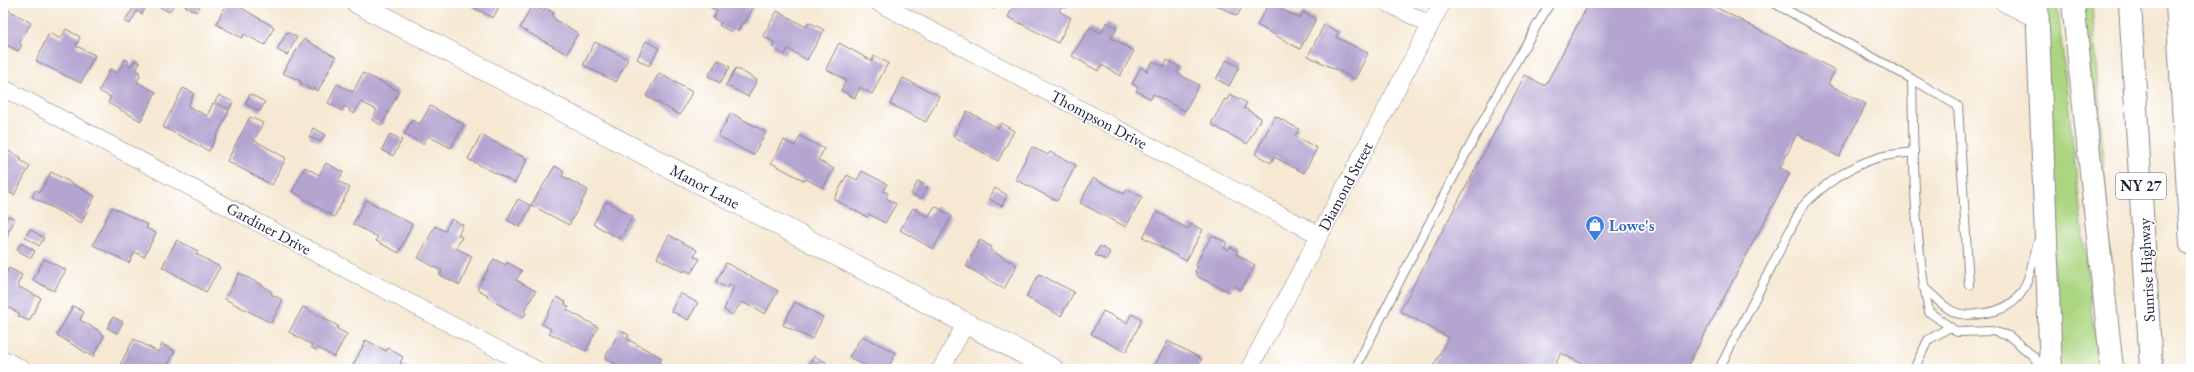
<svg xmlns="http://www.w3.org/2000/svg" width="2194" height="372" viewBox="0 0 2194 372" font-family="'EB Garamond',serif">
<style>
.green{fill:#abd580;stroke:#667c5e}
.building{fill:#b3a4d0}
.lines{fill:none;stroke-linecap:round;stroke-linejoin:round}
.service-casing{stroke:#8c8587;stroke-width:10}
.minor-casing{stroke:#8c8587;stroke-width:18}
.tertiary-casing{stroke:#8c8587;stroke-width:22}
.secondary-casing{stroke:#8c8587;stroke-width:24}
.motorway-casing{stroke:#8c8587;stroke-width:24}
.service{stroke:#fff;stroke-width:8}
.minor{stroke:#fff;stroke-width:17}
.tertiary{stroke:#fff;stroke-width:21}
.secondary{stroke:#fff;stroke-width:22}
.motorway{stroke:#fff;stroke-width:22}
.labels{text-anchor:middle;stroke-width:3.5;stroke-linejoin:round;paint-order:stroke}
.shield{fill:#fff;stroke:#646476;stroke-width:1}
.shield-label{font-size:15px;font-weight:bold;fill:#22223b}
.street-label{font-size:16px;fill:#22223b;stroke:#fff}
.shop-label{font-size:16px;font-weight:bold;fill:#366cbe;stroke:#fff;text-anchor:start}
</style>
<rect width="100%" height="100%" fill="#fff"/>
<filter id="ink" filterUnits="userSpaceOnUse"><feTurbulence type="fractalNoise" baseFrequency=".025" numOctaves="2"/><feDisplacementMap in="SourceGraphic" scale="8" xChannelSelector="R" yChannelSelector="G"/><feConvolveMatrix kernelMatrix="1 2 1 2 8 2 1 2 1" color-interpolation-filters="sRGB"/></filter>
<filter id="wash" filterUnits="userSpaceOnUse"><feTurbulence type="fractalNoise" baseFrequency=".012" numOctaves="4" result="noise"/><feDisplacementMap in="SourceGraphic" scale="16" xChannelSelector="R" yChannelSelector="G"/><feGaussianBlur stdDeviation="0.9" result="paint"/><feColorMatrix in="noise" values="0 0 0 0 0 0 0 0 0 0 0 0 0 0 0 0 0 1.4 0 .05"/><feComposite in="paint" operator="in"/></filter>
<g filter="url(#wash)">
<rect width="100%" height="100%" fill="#f6e8d3"/>
<!-- green -->
<g class="green">
<path d="M2044 3H2057L2098 369H2057Z"/>
<path d="M2080 3H2092L2112 284Z"/>
</g>
<g id="blocks">
<!-- building -->
<g class="building">
<path d="M3 3 7 4 5 8 31 23 19 44 22 45 18 51 3 43Z"/>
<path d="M137 3 146 6 142 14 137 11 130 24 124 21Z"/>
<path d="M157 3H175L169 12 156 5Z"/>
<path d="M180 3H202L196 12Z"/>
<path d="M227 3H233L274 27 265 45 244 34 242 38 216 24Z"/>
<path d="M465 3H501L493 18Z"/>
<path d="M702 3H756L744 24 742 23 738 31 733 28 731 32 719 25 721 23 713 18 717 11Z"/>
<path d="M983 3H997L994 9Z"/>
<path d="M1015 3H1069L1066 8 1062 6 1059 11 1071 18 1058 43 1008 17Z"/>
<path d="M1212 3H1244L1237 16Z"/>
<path d="M1269 3 1299 18 1303 12 1316 19 1300 49 1257 25Z"/>
<path d="M1589 3H1708L1835 70 1828 84 1866 104 1839 157 1797 134 1780 168 1790 173 1686 369H1592L1561 353 1553 369H1432L1448 337 1400 311 1525 75 1545 86Z"/>
<path d="M532 5 544 11 545 8 554 13 552 16 557 21 578 33 567 54 520 28Z"/>
<path d="M777 11 806 27 809 22 824 30 807 60 788 49 785 55 772 47 775 43 763 36Z"/>
<path d="M1107 22 1117 28 1111 38 1134 51 1120 76 1102 65 1098 71 1072 56 1090 27 1101 33Z"/>
<path d="M1324 25 1339 32 1336 37 1368 53 1355 79 1308 56Z"/>
<path d="M66 29 80 37 76 46 95 55 81 83 36 61 49 33 61 39Z"/>
<path d="M287 32 297 37 287 55 277 50Z"/>
<path d="M304 39 336 57 318 91 313 88 312 90 300 83 301 81 282 73Z"/>
<path d="M646 41 659 48 649 66 637 59Z"/>
<path d="M595 42 628 59 616 82 583 65Z"/>
<path d="M839 43 872 61 874 56 888 63 872 94 860 87 855 98 841 90 846 80 826 69Z"/>
<path d="M125 59 129 61 127 64 131 66 134 60 140 63 136 70 139 72 140 76 137 82 156 92 141 121 108 103 111 97 99 91 110 69 117 73Z"/>
<path d="M718 60 730 67 720 83 708 76Z"/>
<path d="M1167 60 1180 67 1177 73 1199 85 1185 111 1153 94 1151 99 1136 91 1138 87 1132 84 1141 67 1147 71 1153 61 1164 67Z"/>
<path d="M1227 60 1239 67 1229 86 1216 79Z"/>
<path d="M736 68 757 80 748 97 726 85Z"/>
<path d="M363 73 399 91 382 125 372 120 377 110 361 102 354 114 349 111 350 109 345 106 342 111 328 103 337 84 353 92Z"/>
<path d="M659 73 692 92 680 115 646 96Z"/>
<path d="M903 78 939 96 926 122 890 104Z"/>
<path d="M183 88 194 93 188 106 207 116 213 103 229 111 209 151 163 127Z"/>
<path d="M250 94 265 102 260 111 245 104Z"/>
<path d="M1230 94 1247 103 1244 108 1261 118 1247 144 1211 124 1225 99 1227 100Z"/>
<path d="M219 95 233 102 229 109 215 102Z"/>
<path d="M430 106 464 124 451 148 428 136 423 144 404 134 412 120 420 124Z"/>
<path d="M967 111 998 128 1001 123 1014 131 998 161 953 136Z"/>
<path d="M731 113 766 132 753 155 718 136Z"/>
<path d="M1275 116 1299 129 1295 136 1317 148 1304 173 1274 157 1271 163 1255 154Z"/>
<path d="M250 117 263 123 254 140 286 158 272 185 227 161Z"/>
<path d="M313 128 325 134 321 142 309 137Z"/>
<path d="M390 134 402 140 393 156 382 150Z"/>
<path d="M481 135 527 159 515 183 468 159Z"/>
<path d="M800 136 824 149 818 160 834 169 823 188 806 179 805 181 771 163 784 140 795 146Z"/>
<path d="M1032 147 1048 155 1050 152 1076 165 1057 201 1015 179Z"/>
<path d="M3 148 22 158 20 160 30 166 14 195 4 190 8 184 4 182 3 184Z"/>
<path d="M326 163 343 172 338 181 350 188 334 217 292 191 305 167 319 175Z"/>
<path d="M555 166 564 171 562 176 588 190 569 225 531 205Z"/>
<path d="M862 171 887 184 883 191 888 193 886 198 896 204 885 223 869 214 867 217 834 199 847 175 857 180Z"/>
<path d="M51 172 95 196 81 223 32 197 36 190 40 192Z"/>
<path d="M1093 178 1124 194 1127 189 1142 197 1126 227 1080 203Z"/>
<path d="M918 181 928 187 921 199 911 194Z"/>
<path d="M995 188 1007 195 1002 206 989 199Z"/>
<path d="M518 199 531 206 520 227 507 220Z"/>
<path d="M366 200 412 224 399 253 376 241 378 237 353 224Z"/>
<path d="M606 201 633 216 620 239 593 224Z"/>
<path d="M935 206 952 216 933 249 900 230 913 208 928 217Z"/>
<path d="M112 207 148 225 146 228 156 233 144 257 135 252 129 263 93 245Z"/>
<path d="M1157 212 1188 229 1191 224 1203 230 1186 261 1143 237Z"/>
<path d="M8 216 15 219 9 231 3 228Z"/>
<path d="M451 219 463 225 458 235 462 237 456 248 472 256 460 285 440 275 442 271 418 258 435 226 445 231Z"/>
<path d="M30 229 44 238 39 246 25 237Z"/>
<path d="M3 230 9 233 4 241H3Z"/>
<path d="M669 235 697 250 694 256 700 259 691 273 685 270 684 272 657 258Z"/>
<path d="M1212 235 1227 243 1224 248 1228 250 1231 247 1238 251 1236 254 1255 265 1241 290 1234 286 1230 292 1198 277 1195 271 1198 267 1195 265Z"/>
<path d="M177 240 198 251 196 254 220 267 206 292 162 267Z"/>
<path d="M980 240 992 247 990 250 1017 265 1004 289 966 266Z"/>
<path d="M21 243 35 251 31 258 17 250Z"/>
<path d="M1100 246 1110 252 1106 260 1095 255Z"/>
<path d="M44 259 66 270 54 291 33 280Z"/>
<path d="M494 259 506 265 507 262 522 271 516 280 536 291 524 311 526 313 523 318 500 305 487 297 488 295 477 289Z"/>
<path d="M726 263 778 291 765 314 742 302 732 315 724 310 734 286 729 284 727 288 716 282Z"/>
<path d="M9 268 22 275 17 286 41 298 29 321 18 316 20 314 8 307 7 309 3 307V280Z"/>
<path d="M239 273 260 284 272 292 271 294 283 300 271 323 225 299Z"/>
<path d="M1039 274 1074 292 1061 316 1026 297Z"/>
<path d="M680 293 698 303 688 320 671 311Z"/>
<path d="M557 297 566 302 565 305 569 307 567 310 598 327 586 351 549 333 551 329 542 324Z"/>
<path d="M795 302 823 317 812 339 783 325Z"/>
<path d="M73 306 84 312 80 320 98 330V331L104 336 93 357 57 335Z"/>
<path d="M303 307 338 326 337 329 347 334 334 357 318 348 316 350 311 347 312 345 289 332Z"/>
<path d="M1103 311 1127 323 1131 314 1142 319 1126 352 1091 334Z"/>
<path d="M113 317 123 322 117 333 107 328Z"/>
<path d="M620 330 629 335 627 339 662 358 656 369H611L614 363 605 358Z"/>
<path d="M862 336 896 353 887 369H871L849 357Z"/>
<path d="M134 339 158 352 162 344 175 351 166 369 118 368Z"/>
<path d="M366 340 386 351 388 348 403 357 400 363 408 367 407 369H351Z"/>
<path d="M1168 341 1202 359 1196 369H1158L1154 367Z"/>
<path d="M814 356 826 362 823 368 826 369H807Z"/>
</g>
</g>
</g>
<g filter="url(#ink)">
<use href="#blocks" fill-opacity="0" stroke="#8c8587" stroke-width="1"/>
<g class="lines">
<defs>
<g id="service">
<path d="M1774 3 1912 79C1914 156 1913 236 1929 312L1957 332 1992 331 2009 336 2032 355 2043 369"/>
<path d="M1912 79 1958 106 1969 285"/>
<path d="M1923 287C1932 294 1944 308 1954 312 1963 316 1975 315 1985 313 2028 307 2028 277 2038 241"/>
<path d="M1355 369 1424 233 1500 89 1550 3"/>
<path d="M1719 369 1802 207C1821 186 1850 166 1877 158 1889 154 1902 154 1914 152"/>
<path d="M1914 369 1928 340 1950 327"/>
</g>
<g id="minor">
<path d="M879 3 1319 235"/>
<path d="M1388 3 1430 25"/>
<path d="M2004 3 2038 20"/>
<path d="M3 88 535 369"/>
<path d="M3 359 22 369"/>
<path d="M941 369 966 323"/>
<path d="M1249 369 1442 3"/>
</g>
<path id="tertiary" d="M357 3 1053 369"/>
<path id="secondary" d="M2037 3 2051 369"/>
<g id="motorway">
<path d="M2073 3 2112 369"/>
<path d="M2130 3 2151 369"/>
<path d="M2177 3 2191 244"/>
</g>
</defs>
<!-- service casing -->
<use href="#service" class="service-casing"/>
<!-- minor casing -->
<use href="#minor" class="minor-casing"/>
<!-- tertiary casing -->
<use href="#tertiary" class="tertiary-casing"/>
<!-- secondary casing -->
<use href="#secondary" class="secondary-casing"/>
<!-- motorway casing -->
<use href="#motorway" class="motorway-casing"/>
<!-- service -->
<use href="#service" class="service"/>
<!-- minor -->
<use href="#minor" class="minor"/>
<!-- tertiary -->
<use href="#tertiary" class="tertiary"/>
<!-- secondary -->
<use href="#secondary" class="secondary"/>
<!-- motorway -->
<use href="#motorway" class="motorway"/>
</g>
</g>
<!-- icons -->
<defs>
<symbol id="shop-pin" viewBox="-11 -11 22 30"><path d="M0 17L-7.5 6A9.5 9.5 0 1 1 7.5 6Z" fill="#3f7fe0" stroke="#fff"/><path d="M-5-2.5h2.3a2.7 3.5 0 0 1 5.4 0H5L5.5 6h-11ZM-1.5-2.5h3a1.5 2.3 0 0 0-3 0Z" fill="#fff"/></symbol>
</defs>
<g fill-rule="evenodd">
<use href="#shop-pin" x="1584" y="214" width="22" height="30"/>
</g>
<g class="labels">
<!-- shield labels -->
<rect class="shield" x="2116" y="173" width="50" height="26" rx="3"/>
<g class="shield-label">
<text x="2141" y="191">NY 27</text>
</g>
<!-- street labels -->
<g class="street-label">
<text transform="translate(1099 119) rotate(28)" y="6">Thompson Drive</text>
<text transform="translate(705 186) rotate(28)" y="6">Manor Lane</text>
<text transform="translate(1345 186) rotate(-62)" y="6">Diamond Street</text>
<text transform="translate(269 228) rotate(28)" y="6">Gardiner Drive</text>
<text transform="translate(2146 270) rotate(-93)" y="6">Sunrise Highway</text>
</g>
<!-- shop labels -->
<g class="shop-label">
<text x="1609" y="231">Lowe's</text>
</g>
</g>
<!-- margin -->
<rect width="2194" height="372" fill="none" stroke="#fff" stroke-width="16"/>
</svg>
